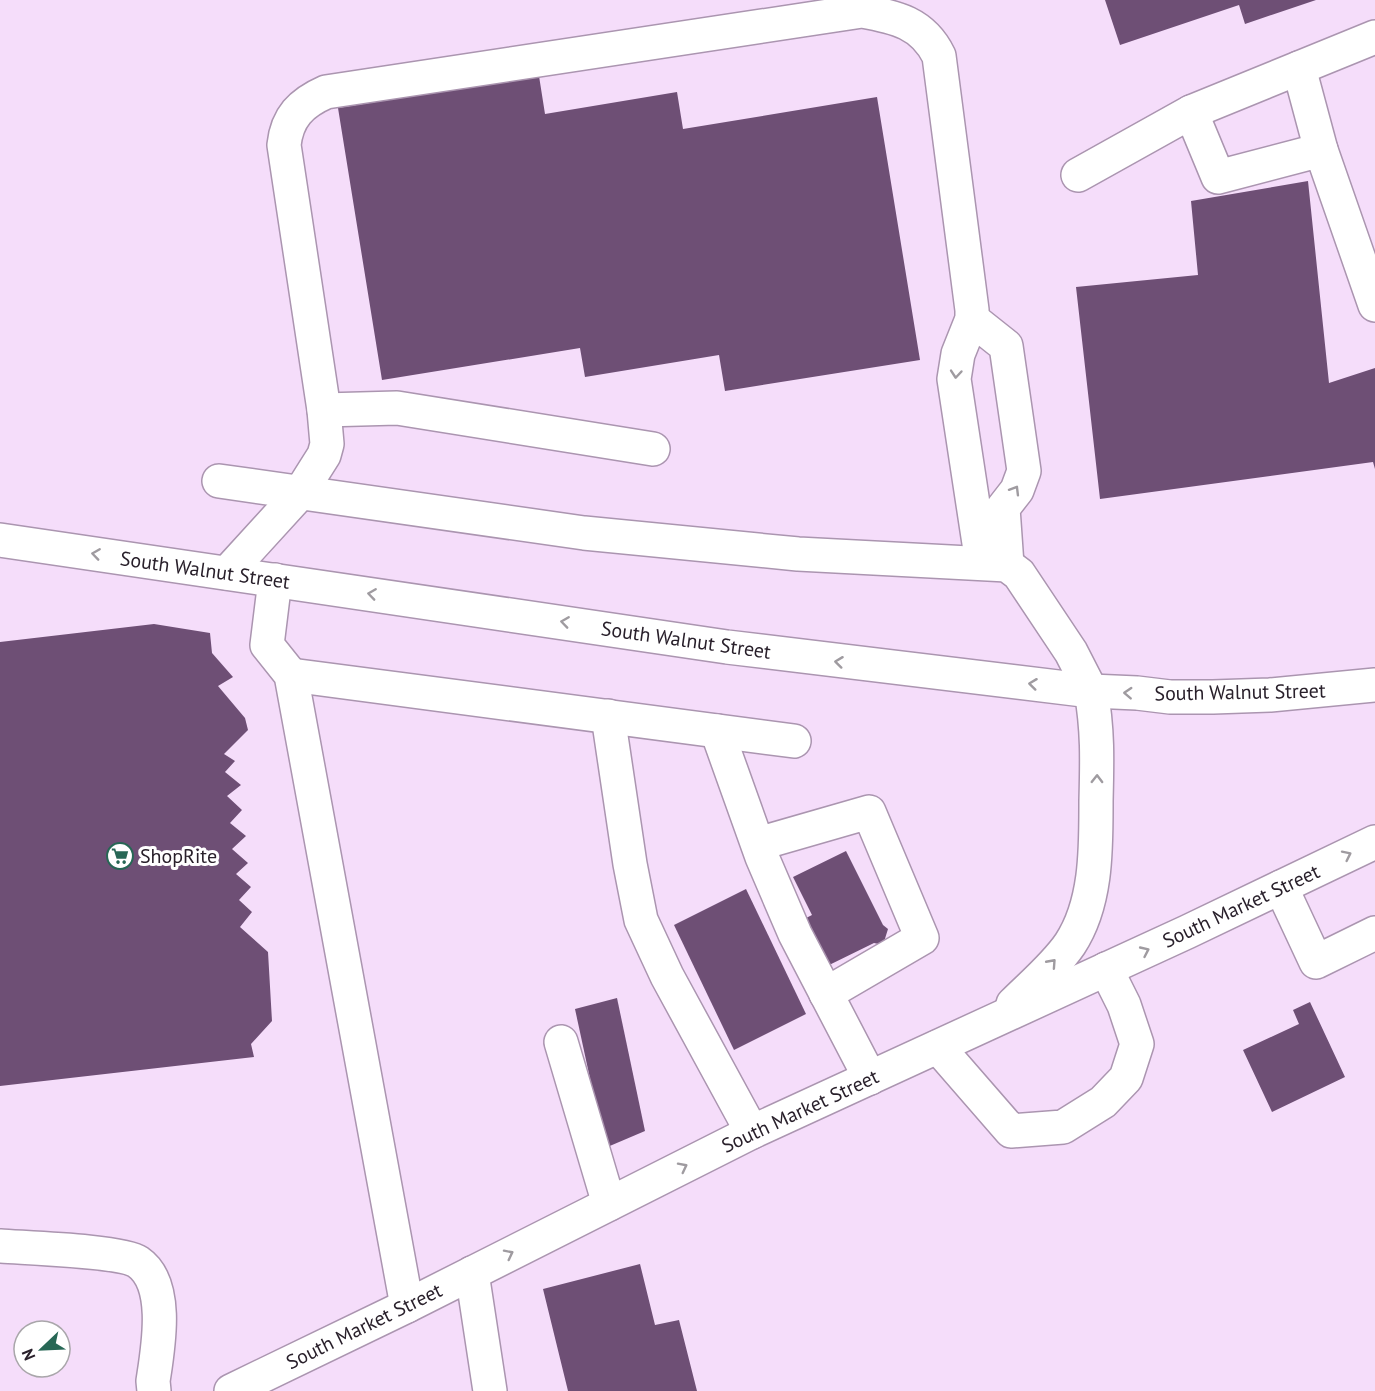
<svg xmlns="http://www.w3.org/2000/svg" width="1375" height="1391" viewBox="0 0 1375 1391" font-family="'PT Sans',sans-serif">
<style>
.building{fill:#6e4f75}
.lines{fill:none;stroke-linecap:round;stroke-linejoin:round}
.minor-casing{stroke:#ab95b0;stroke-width:36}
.major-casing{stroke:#ab95b0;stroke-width:36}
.minor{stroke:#fff;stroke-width:33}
.major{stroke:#fff;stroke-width:33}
.oneway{stroke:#9f9ba0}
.labels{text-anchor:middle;stroke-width:6;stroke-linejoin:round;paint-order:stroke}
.street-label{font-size:20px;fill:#29202b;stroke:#fff}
.poi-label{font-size:20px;fill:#29202b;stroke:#fff;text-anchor:start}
</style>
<rect width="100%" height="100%" fill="#f5ddfa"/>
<!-- building -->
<g class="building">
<path d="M1105 0H1316L1245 24 1239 5 1120 45Z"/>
<path d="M539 76 545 114 677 92 683 129 877 97 920 360 725 391 719 355 585 377 580 348 382 380 338 108Z"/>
<path d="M1308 181 1329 383 1375 368V469L1373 462 1100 499 1076 287 1198 275 1191 201Z"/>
<path d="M154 624 210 633 212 653 233 677 218 686 245 718 248 730 224 754 235 761 225 772 241 785 227 796 242 810 230 823 246 836 232 849 248 863 236 874 251 887 239 900 252 912 240 927 268 952 272 1021 251 1044 254 1057 0 1086V642Z"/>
<path d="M846 851 883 925 888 929 883 945 874 943 821 969 798 922 812 915 793 877Z"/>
<path d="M746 889 806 1014 734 1050 674 925Z"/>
<path d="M617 998 645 1131 605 1148 575 1009Z"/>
<path d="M1310 1002 1345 1077 1272 1112 1243 1050 1299 1024 1293 1010Z"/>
<path d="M640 1264 655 1325 679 1320 697 1391H568L543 1289Z"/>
</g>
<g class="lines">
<defs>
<g id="minor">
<path d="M1299 68 1321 150"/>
<path d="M1191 112 1218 177 1321 150 1375 305"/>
<path d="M1078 175 1191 112 1375 37"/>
<path d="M972 319 1006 346 1024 471 1017 490 1003 508 1007 565"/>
<path d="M324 410 397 408 653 449"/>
<path d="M219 481 584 533 798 554 1007 565 1019 574 1071 652 1091 691"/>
<path d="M227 573 300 493 324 455 327 444 324 410 284 145C287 117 301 103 326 92L862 11C896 17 923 23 939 56L972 310V319L958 354 954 379 982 563"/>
<path d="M275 580 267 645 291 675 407 1306"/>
<path d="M291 675 794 741"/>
<path d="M608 716 630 864 641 920 667 976 752 1132"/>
<path d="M717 731 762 857 795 934 870 1078"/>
<path d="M758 844 869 812 922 938 826 994"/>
<path d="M1281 887 1316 962 1375 933"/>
<path d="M561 1042 609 1204"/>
<path d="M938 1047 1011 1131 1063 1127 1103 1102 1126 1078 1137 1044 1124 1005 1106 969"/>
<path d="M0 1246C25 1248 122 1251 138 1262 170 1284 158 1348 153 1381L154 1391"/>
<path d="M472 1273 490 1391"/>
</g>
<g id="major">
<path d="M0 540 727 647 1091 691 1137 693 1170 697H1213L1270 695 1375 685"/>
<path d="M1013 1004C1032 985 1055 966 1070 944 1097 903 1096 848 1096 801 1097 762 1098 730 1091 691"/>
<path d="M231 1391 407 1306 752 1132 1187 932 1375 842"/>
</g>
</defs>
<!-- minor casing -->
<use href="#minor" class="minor-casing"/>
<!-- major casing -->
<use href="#major" class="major-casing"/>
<!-- minor -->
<use href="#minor" class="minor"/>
<!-- major -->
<use href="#major" class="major"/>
</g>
<!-- one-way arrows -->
<defs><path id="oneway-chevron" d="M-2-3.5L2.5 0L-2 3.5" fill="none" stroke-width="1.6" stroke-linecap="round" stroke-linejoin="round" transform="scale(1.5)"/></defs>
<g class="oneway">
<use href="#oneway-chevron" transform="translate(956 374) rotate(95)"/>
<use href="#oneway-chevron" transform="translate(1015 490) rotate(-59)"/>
<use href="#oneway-chevron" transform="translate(96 554) rotate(-172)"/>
<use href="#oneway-chevron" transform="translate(372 594) rotate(-172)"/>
<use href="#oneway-chevron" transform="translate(565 622) rotate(-172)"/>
<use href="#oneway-chevron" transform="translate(839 662) rotate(-173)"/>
<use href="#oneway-chevron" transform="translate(1033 684) rotate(-173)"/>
<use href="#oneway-chevron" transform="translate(1128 693) rotate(-177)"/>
<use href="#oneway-chevron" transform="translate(1097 779) rotate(-89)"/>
<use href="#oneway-chevron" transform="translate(1347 855) rotate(-26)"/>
<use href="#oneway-chevron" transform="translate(1145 951) rotate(-25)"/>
<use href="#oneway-chevron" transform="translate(1052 963) rotate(-48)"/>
<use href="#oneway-chevron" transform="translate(683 1167) rotate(-27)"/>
<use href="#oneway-chevron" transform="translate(509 1254) rotate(-27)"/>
</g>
<!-- icons -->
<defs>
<symbol id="supermarket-ring" viewBox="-11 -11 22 22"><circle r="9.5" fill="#fff" stroke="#276755" stroke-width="1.5"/><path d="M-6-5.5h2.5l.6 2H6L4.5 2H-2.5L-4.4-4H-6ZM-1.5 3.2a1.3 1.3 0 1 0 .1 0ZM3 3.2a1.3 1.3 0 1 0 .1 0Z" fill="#276755"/></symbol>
</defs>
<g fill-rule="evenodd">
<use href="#supermarket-ring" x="105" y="841" width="30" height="30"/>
</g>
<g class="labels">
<!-- street labels -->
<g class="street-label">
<text transform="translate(205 570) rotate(8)" y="7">South Walnut Street</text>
<text transform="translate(686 640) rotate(8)" y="7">South Walnut Street</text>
<text transform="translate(1240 692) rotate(-1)" y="7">South Walnut Street</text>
<text transform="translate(1241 906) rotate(-25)" y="7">South Market Street</text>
<text transform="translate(800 1111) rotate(-25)" y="7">South Market Street</text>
<text transform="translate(364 1326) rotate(-26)" y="7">South Market Street</text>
</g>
<!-- poi labels -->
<g class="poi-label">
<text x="140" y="863">ShopRite</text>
</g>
</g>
<!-- north arrow -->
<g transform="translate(42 1349) rotate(247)"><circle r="28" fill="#ffffff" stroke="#a9a6aa" stroke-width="1.5"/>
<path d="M0-4.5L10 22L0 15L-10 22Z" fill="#276755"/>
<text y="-9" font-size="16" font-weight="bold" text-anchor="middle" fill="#29202b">N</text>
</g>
</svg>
